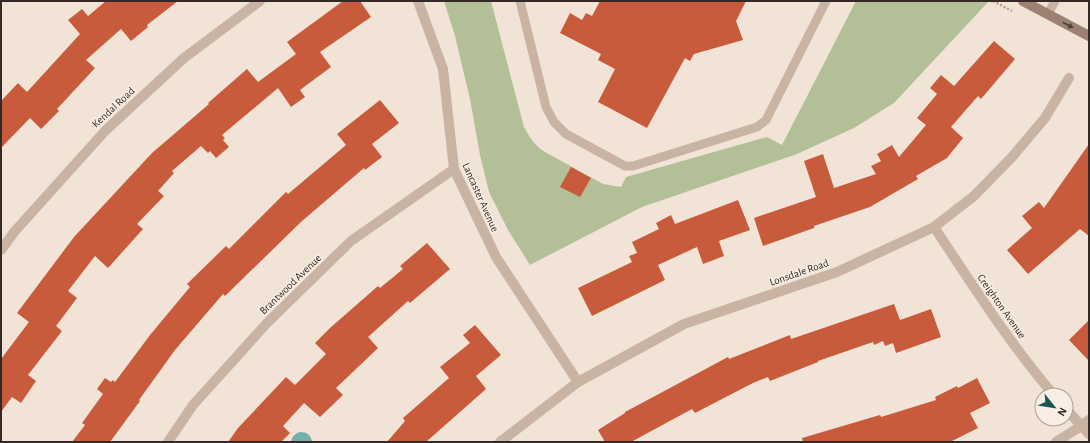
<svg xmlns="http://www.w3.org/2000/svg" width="1090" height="443" viewBox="0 0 1090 443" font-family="'Alegreya Sans',sans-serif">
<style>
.green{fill:#b3c097}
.water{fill:#75aeaf}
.building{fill:#c95b3d}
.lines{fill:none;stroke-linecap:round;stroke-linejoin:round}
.path{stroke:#b59d8d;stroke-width:2.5;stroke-dasharray:2 2;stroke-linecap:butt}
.lane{stroke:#c9b3a3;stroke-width:9}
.street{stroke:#c9b3a3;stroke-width:10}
.secondary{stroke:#9d8274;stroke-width:10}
.oneway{fill:#4e3f39}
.labels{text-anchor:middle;stroke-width:3;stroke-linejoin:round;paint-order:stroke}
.street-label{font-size:11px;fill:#342925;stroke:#f9eee3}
</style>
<rect width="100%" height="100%" fill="#f1e4d7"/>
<!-- green -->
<path class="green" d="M444 1H491L524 127C530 138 535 146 545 152L603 184 621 187 626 177 767 137 782 145 856 1H989L894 103 854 128 797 154 642 207 530 265 508 230 489 192 480 155 470 99 455 36Z"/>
<!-- water -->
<path class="water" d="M300 432C307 432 311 435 312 442H291C292 437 294 434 300 432Z"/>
<!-- building -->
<g class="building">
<path d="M106 1H178L147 25 148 27 131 41 121 29 86 60 95 68 57 109 59 111 41 129 30 118 1 148V101L18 83 27 92 80 34 68 20 82 9 88 16Z"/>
<path d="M343 1H360L371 17 320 52 331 67 300 90 305 97 291 107 278 88 222 135 225 138 223 140 229 147 216 158 210 151 208 153 201 146 172 171 174 173 158 191 164 196 137 224 143 229 108 268 95 256 68 291 77 298 56 326 62 331 28 375 36 381 21 403 12 397 1 412V359L29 322 17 313 74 237 152 153 209 104 208 103 247 69 258 82 296 54 287 42Z"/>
<path d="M600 1H746L736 21 743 40 694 54 690 61 685 58 647 128 598 102 615 69 598 60 601 54 560 33 570 13 582 20 586 13 592 16Z"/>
<path d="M994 41 1015 59 981 99 978 96 951 127 963 138 947 158 916 176 918 179 870 207 814 226V228L763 246 754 218 816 197 804 161 823 154 834 188 876 174 871 166 881 161 877 154 892 145 899 157 926 125 917 118 937 94 930 88 941 75 954 86Z"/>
<path d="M380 100 399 123 372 144 382 157 365 170 364 168 302 221 225 296 223 294 175 350 139 400 140 401 110 442H72L85 425 82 423 103 394 97 389 105 378 111 382 113 380 115 382 150 335 190 287 187 284 226 246 229 249 286 192 288 194 346 145 337 134Z"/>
<path d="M1089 144V236L1080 229 1028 274 1007 250 1032 228 1022 216 1039 202 1044 208Z"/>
<path d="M571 167 591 178 580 197 560 187Z"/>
<path d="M738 200 750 230 719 241 724 256 703 264 697 247 658 265 665 280 592 316 578 288 632 262 629 256 637 253 632 242 659 229 656 223 671 215 675 224Z"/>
<path d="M427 243 450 269 410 303 408 301 368 337 378 348 336 388 343 395 320 417 304 403 283 426 290 433 281 442H228L238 428 286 377 295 385 326 354 315 343 330 328 378 286 380 288 403 269 400 266Z"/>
<path d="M894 304 900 320 931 309 941 337 896 353 893 343 885 346 883 341 874 345 873 342 818 361V362L770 381 768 377 753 383 695 413 692 409 631 442H605L598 430 625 413V412L728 357 729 359 790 335 791 339Z"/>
<path d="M1089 320V361L1069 340Z"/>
<path d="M475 325 501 355 476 376 486 389 426 442H387L405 421 403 418 449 378 440 367 470 343 463 335Z"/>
<path d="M977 378 990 403 970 413 978 428 950 442H803L802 438 880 415 881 417 936 400 935 397 957 386 958 388Z"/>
</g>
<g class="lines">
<!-- path -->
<path class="path" d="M993 1 1012 11"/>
<!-- lane -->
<g class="lane">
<path d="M520 1 546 107 554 122 566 134 625 166H633L757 127 766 120 826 1"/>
<path d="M1048 14 1055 1"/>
</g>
<!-- street -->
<g class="street">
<path d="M418 1 443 69 454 169 496 257 578 382"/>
<path d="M934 227C972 284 1009 343 1054 395"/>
<path d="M1 250 15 231 105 131 184 58 260 1"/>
<path d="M1066 409 1089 434"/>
<path d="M168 442 193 405 267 323 351 241 454 169"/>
<path d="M500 442 578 382 684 324 837 272 934 227 974 196 1012 157 1045 118 1069 78"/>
<path d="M1056 442 1081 426 1089 420"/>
</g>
<!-- secondary -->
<path class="secondary" d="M1023 1 1089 36"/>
</g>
<!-- one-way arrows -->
<defs><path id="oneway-solid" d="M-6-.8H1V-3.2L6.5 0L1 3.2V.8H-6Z"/></defs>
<use class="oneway" href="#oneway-solid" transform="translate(1068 25) rotate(28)"/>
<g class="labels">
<!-- street labels -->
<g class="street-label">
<text transform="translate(113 107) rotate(-43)" y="4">Kendal Road</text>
<text transform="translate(481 197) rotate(66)" y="4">Lancaster Avenue</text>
<text transform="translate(799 272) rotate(-19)" y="4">Lonsdale Road</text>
<text transform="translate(290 284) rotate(-44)" y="4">Brantwood Avenue</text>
<text transform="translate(1002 306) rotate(55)" y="4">Creighton Avenue</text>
</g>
</g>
<!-- border -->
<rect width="1090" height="443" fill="none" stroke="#342925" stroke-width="4"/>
<!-- north arrow -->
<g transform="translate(1054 407) rotate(120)"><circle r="19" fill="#f9eee3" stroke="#aa9f97"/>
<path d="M0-3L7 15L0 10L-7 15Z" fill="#1a5456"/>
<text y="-6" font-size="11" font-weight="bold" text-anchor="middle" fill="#342925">N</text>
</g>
</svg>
